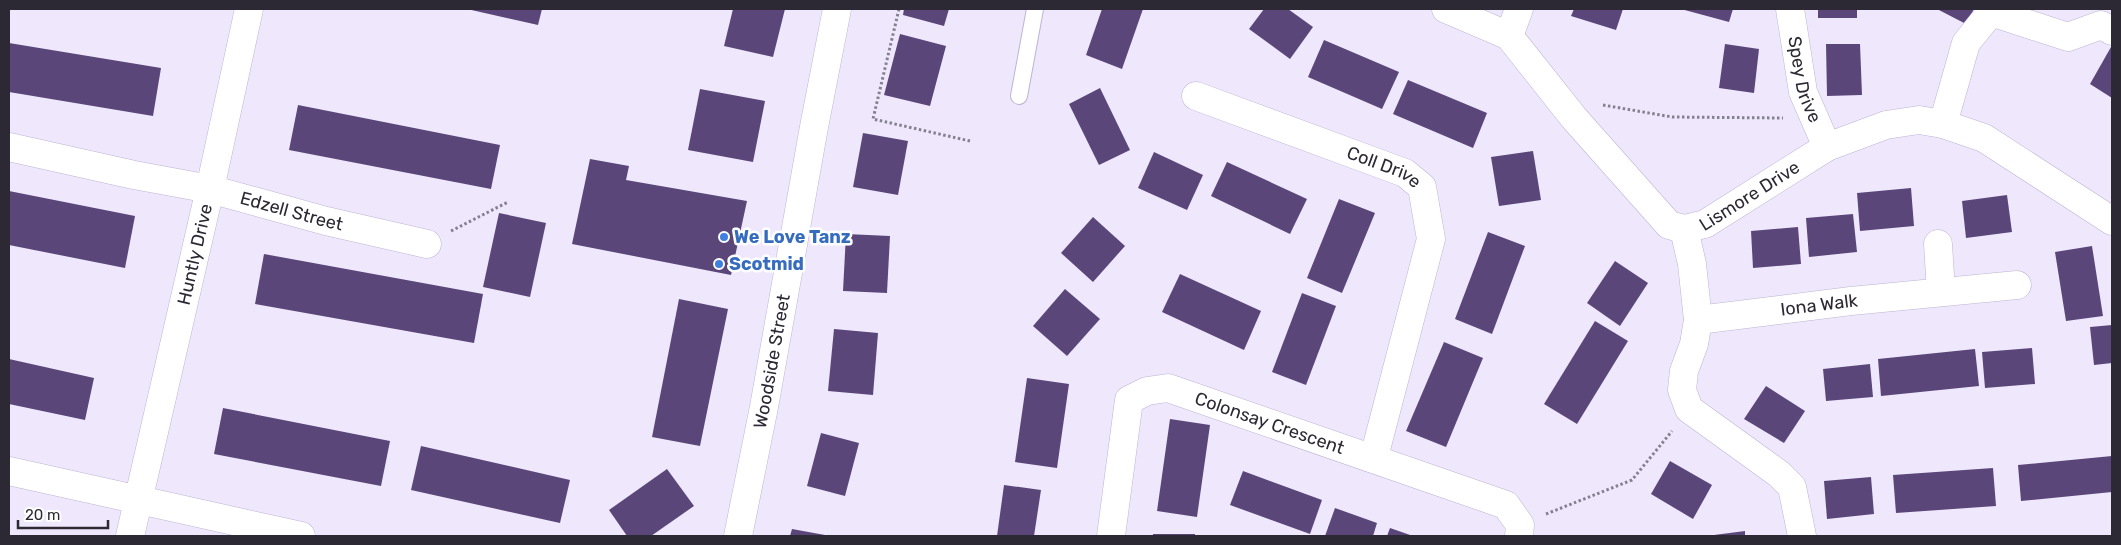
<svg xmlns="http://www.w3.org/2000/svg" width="2121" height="545" viewBox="0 0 2121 545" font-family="Rubik,sans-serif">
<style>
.building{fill:#5b467a}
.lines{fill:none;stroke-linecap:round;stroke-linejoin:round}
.service-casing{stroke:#beb3d3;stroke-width:18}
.minor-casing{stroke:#beb3d3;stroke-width:29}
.tertiary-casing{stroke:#beb3d3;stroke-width:29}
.path{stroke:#858090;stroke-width:3;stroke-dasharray:2.5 2.5;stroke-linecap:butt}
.service{stroke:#fff;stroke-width:16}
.minor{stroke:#fff;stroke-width:28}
.tertiary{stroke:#fff;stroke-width:28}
.shop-dot{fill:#3f7fe0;stroke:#fff;stroke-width:2}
.labels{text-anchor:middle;stroke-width:5;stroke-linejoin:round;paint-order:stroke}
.street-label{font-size:18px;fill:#2c2834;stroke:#fff}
.shop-label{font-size:18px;font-weight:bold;fill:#366cbe;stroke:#fff;text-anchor:start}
</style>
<rect width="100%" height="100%" fill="#efe8fd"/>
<!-- building -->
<g class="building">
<path d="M467 9H542L538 25Z"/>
<path d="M733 9H785L773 57 724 46Z"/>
<path d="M904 9H949L944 26 903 15Z"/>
<path d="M1102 9H1143L1122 69 1086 55Z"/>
<path d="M1264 9H1288L1313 27 1290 59 1249 29Z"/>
<path d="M1574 9H1623L1616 30 1571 16Z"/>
<path d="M1681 9H1733L1729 22Z"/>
<rect x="1818" y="9" width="39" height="9"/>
<path d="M1937 9H1974L1966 24Z"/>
<path d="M900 34 946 46 930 106 884 95Z"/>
<path d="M1324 40 1399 72 1382 109 1308 77Z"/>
<path d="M9 43 161 68 153 116 9 92Z"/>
<path d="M1725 44 1759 49 1754 93 1719 88Z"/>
<path d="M1826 44H1860L1862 95 1827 96Z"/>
<path d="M2111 47 2112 48V98L2090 84Z"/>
<path d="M1408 80 1487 113 1473 148 1393 114Z"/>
<path d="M1100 88 1130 150 1099 165 1069 104Z"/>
<path d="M700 89 765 101 753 162 688 150Z"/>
<path d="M298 105 500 145 491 189 289 150Z"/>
<path d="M863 133 908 141 898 195 853 187Z"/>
<path d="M1533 151 1541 200 1499 206 1491 157Z"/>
<path d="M1154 152 1203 175 1187 210 1138 188Z"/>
<path d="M590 159 629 166 626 180 747 201 731 275 572 244Z"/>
<path d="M1227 162 1307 199 1290 234 1211 196Z"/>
<path d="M1911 188 1914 226 1860 231 1857 193Z"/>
<path d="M9 191 135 216 125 268 9 245Z"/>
<path d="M2007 195 2012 232 1966 238 1962 201Z"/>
<path d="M1339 199 1375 213 1342 293 1307 278Z"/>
<path d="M499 213 546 223 530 297 483 287Z"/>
<path d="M1853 214 1857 252 1809 257 1806 218Z"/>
<path d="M1093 217 1125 246 1093 282 1061 253Z"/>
<path d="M1798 227 1801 264 1753 268 1751 231Z"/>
<path d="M1488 232 1525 246 1492 334 1455 319Z"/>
<path d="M846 234 890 236 887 293 843 291Z"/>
<path d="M2092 246 2103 316 2066 321 2055 252Z"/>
<path d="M264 254 483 294 474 343 255 304Z"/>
<path d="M1615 261 1648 283 1620 326 1587 303Z"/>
<path d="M1180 274 1261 311 1244 350 1162 312Z"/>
<path d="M1065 289 1100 319 1067 356 1033 326Z"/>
<path d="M1302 293 1336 306 1306 385 1272 372Z"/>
<path d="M679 299 728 309 700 446 652 437Z"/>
<path d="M1595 321 1628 341 1577 424 1544 404Z"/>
<path d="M2112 325V363L2094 365 2090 327Z"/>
<path d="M834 329 878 333 873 395 828 391Z"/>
<path d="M1444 342 1483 358 1446 447 1406 431Z"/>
<path d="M2032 348 2035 384 1985 388 1982 352Z"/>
<path d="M1975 349 1979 386 1881 396 1878 359Z"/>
<path d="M9 359 94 378 85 420 9 404Z"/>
<path d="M1870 364 1873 397 1826 401 1823 369Z"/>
<path d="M1027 378 1069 384 1057 468 1015 462Z"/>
<path d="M1766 386 1805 411 1784 443 1744 419Z"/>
<path d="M223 408 390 441 381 486 214 454Z"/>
<path d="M1170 419 1210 425 1197 517 1157 511Z"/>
<path d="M821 433 859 443 845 496 807 486Z"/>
<path d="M421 446 570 480 560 523 411 490Z"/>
<path d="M2112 456V492L2021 501 2018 465Z"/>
<path d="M1670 461 1712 485 1693 519 1651 494Z"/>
<path d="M1993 468 1996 506 1896 513 1893 475Z"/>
<path d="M667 469 694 506 651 536H627L609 510Z"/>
<path d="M1243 471 1322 500 1310 534 1230 505Z"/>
<path d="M1871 477 1874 514 1827 519 1824 481Z"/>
<path d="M1004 485 1041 490 1034 536H997Z"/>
<path d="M1335 508 1377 523 1373 536H1325Z"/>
<path d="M1390 528 1413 536H1387Z"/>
<path d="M792 529 825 535V536H790Z"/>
<path d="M1745 531V536H1714V535Z"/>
<rect x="1153" y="534" width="42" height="2"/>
</g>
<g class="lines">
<defs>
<path id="service" d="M1019 96 1035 9"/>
<g id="minor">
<path id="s1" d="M1446 9 1509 36 1574 118 1669 225 1684 229 1705 224 1827 147 1886 125 1919 120 1943 124 1984 138 2112 221"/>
<path id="s2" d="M1790 9 1803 92 1827 147"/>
<path d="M1509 36 1519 9"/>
<path id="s3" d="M1196 96 1405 173 1422 187 1431 239 1374 457"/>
<path d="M1943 124 1966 43 1991 12 2068 37 2101 25 2112 31"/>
<path id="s4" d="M9 147 134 175 210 189 326 221 427 244"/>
<path d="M1684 229 1692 264 1698 320 1694 344 1684 371 1682 390 1689 409 1779 474 1792 487 1802 536"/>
<path d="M1938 244 1941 292"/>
<path id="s5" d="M1698 320 1851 301 2017 285"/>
<path d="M9 471 301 536"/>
<path id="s6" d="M130 536 210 189 249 9"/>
<path id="s7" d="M1111 536 1129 400 1147 391 1168 388 1506 505 1520 525 1519 536"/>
</g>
<g id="tertiary">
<path id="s8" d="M738 536 764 407 814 127 837 9"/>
</g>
</defs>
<!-- service casing -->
<use href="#service" class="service-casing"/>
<!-- minor casing -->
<use href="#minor" class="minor-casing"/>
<!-- tertiary casing -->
<use href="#tertiary" class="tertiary-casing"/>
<!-- path -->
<g class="path">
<path d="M899 9 873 119 970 141"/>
<path d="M1603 105 1672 117 1783 118"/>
<path d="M451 231 508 202"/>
<path d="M1546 514 1632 480 1672 431"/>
</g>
<!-- service -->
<use href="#service" class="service"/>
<!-- minor -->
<use href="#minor" class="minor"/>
<!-- tertiary -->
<use href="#tertiary" class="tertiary"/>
</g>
<!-- markers -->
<g class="shop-dot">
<circle cx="724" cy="237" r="5"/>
<circle cx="719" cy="264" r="5"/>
</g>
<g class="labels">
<!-- street labels -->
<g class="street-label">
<text dy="6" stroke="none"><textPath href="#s2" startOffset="72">Spey Drive</textPath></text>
<text dy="6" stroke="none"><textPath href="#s3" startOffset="201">Coll Drive</textPath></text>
<text dy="6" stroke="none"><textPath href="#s1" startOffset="406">Lismore Drive</textPath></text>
<text dy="6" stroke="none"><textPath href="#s4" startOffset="290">Edzell Street</textPath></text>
<text dy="6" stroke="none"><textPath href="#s6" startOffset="289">Huntly Drive</textPath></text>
<text dy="6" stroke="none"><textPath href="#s5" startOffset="122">Iona Walk</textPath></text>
<text dy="6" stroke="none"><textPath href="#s8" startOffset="178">Woodside Street</textPath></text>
<text dy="6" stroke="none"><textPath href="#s7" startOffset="286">Colonsay Crescent</textPath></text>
</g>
<!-- shop labels -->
<g class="shop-label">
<text x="734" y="243">We Love Tanz</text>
<text x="729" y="270">Scotmid</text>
</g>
</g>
<!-- border -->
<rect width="2121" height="545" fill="none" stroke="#2c2834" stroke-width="20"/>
<!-- scale -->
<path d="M18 520v8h90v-8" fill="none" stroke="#2c2834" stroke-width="2.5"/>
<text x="25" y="520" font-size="15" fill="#2c2834" stroke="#ffffff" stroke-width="4" paint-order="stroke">20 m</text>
</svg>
